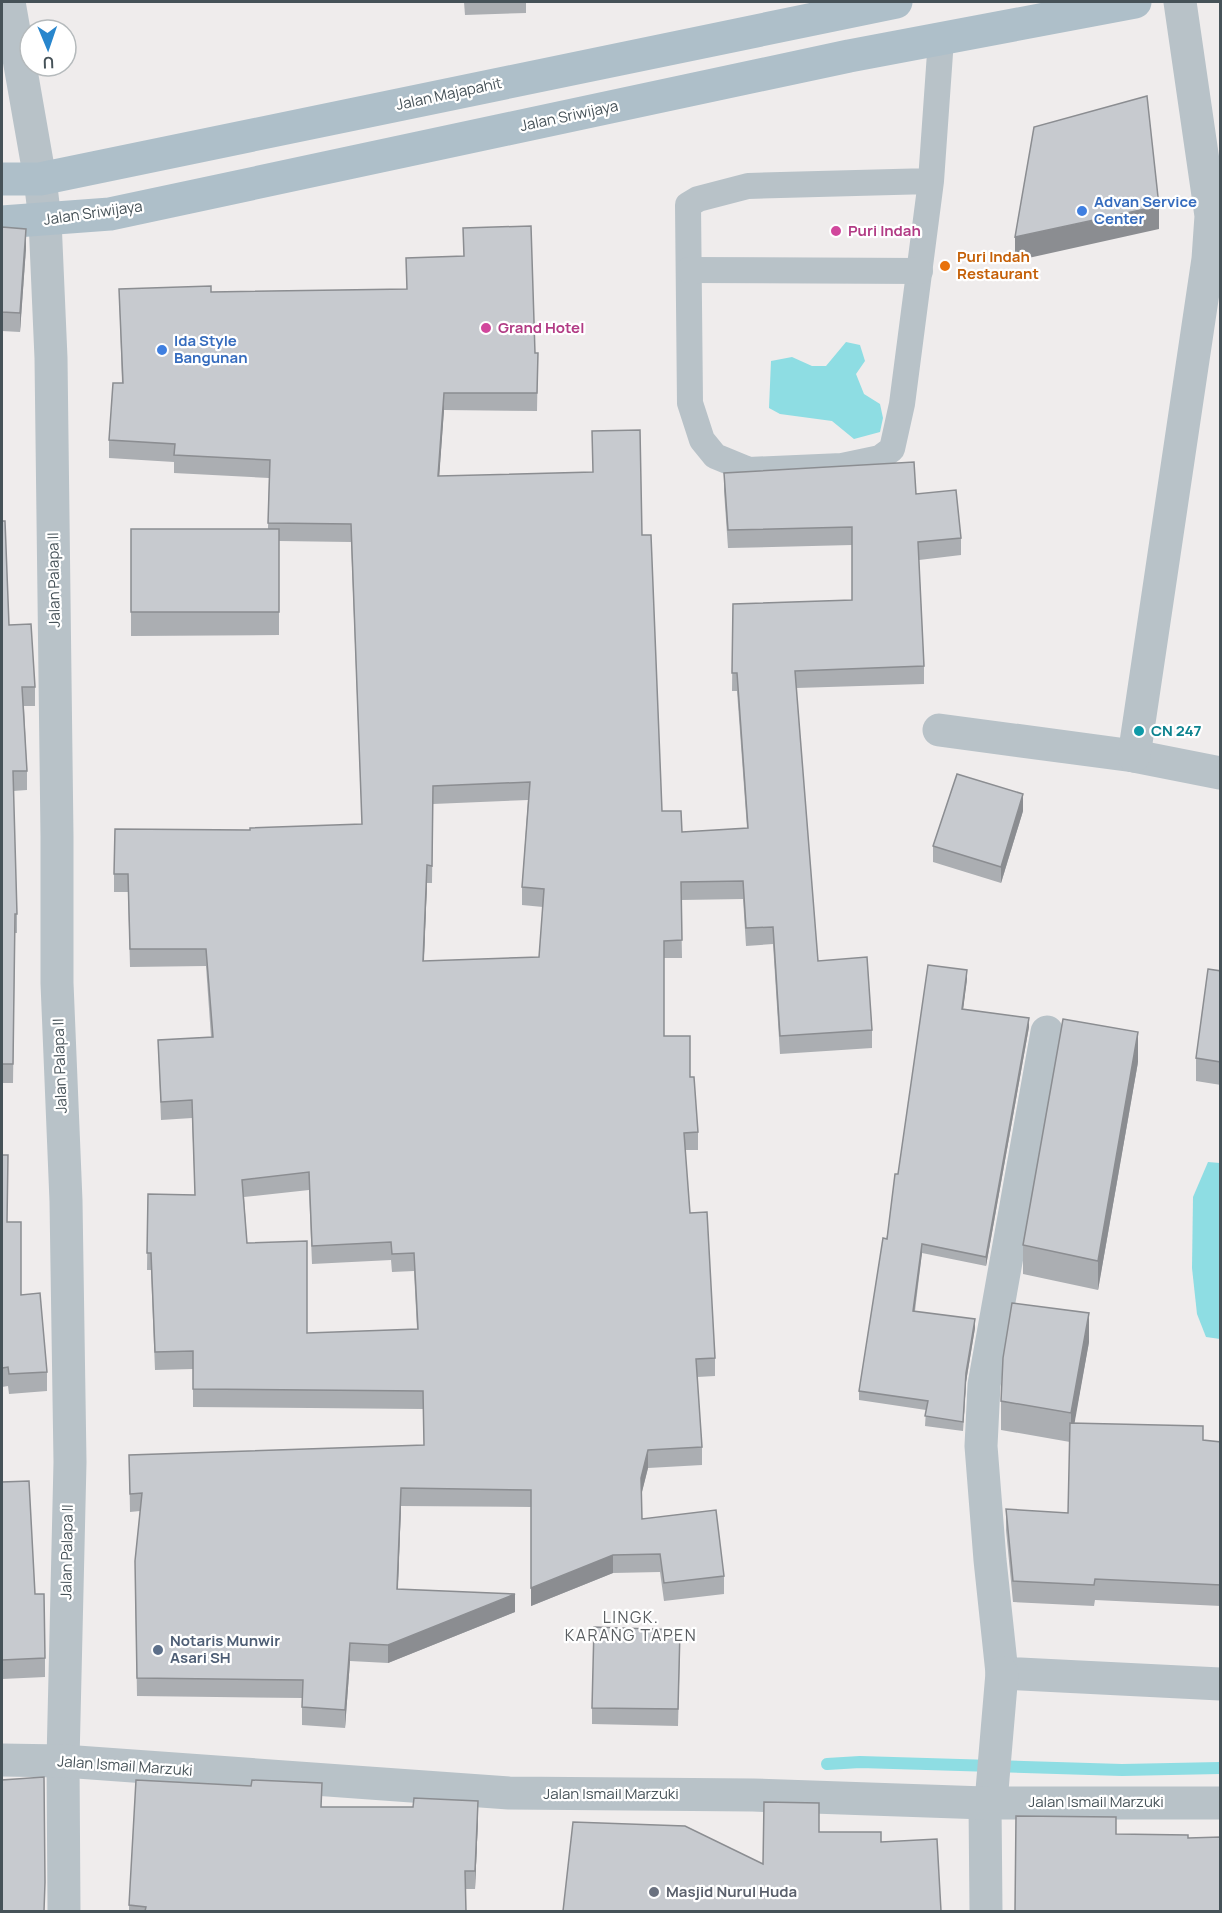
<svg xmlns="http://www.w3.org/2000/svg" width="1222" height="1913" viewBox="0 0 1222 1913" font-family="Manrope,sans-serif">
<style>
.water{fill:#8edde3}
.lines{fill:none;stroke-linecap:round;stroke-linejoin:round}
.stream{stroke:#8edde3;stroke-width:12}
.service{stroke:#b8c2c8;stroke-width:26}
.minor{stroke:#b8c2c8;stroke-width:33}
.tertiary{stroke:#b8c2c8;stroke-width:33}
.primary{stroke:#aebfc9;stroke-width:33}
.wall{fill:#abaeb2;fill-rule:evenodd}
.shaded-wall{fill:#8b8d91}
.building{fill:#c7cacf;stroke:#8b8d91;stroke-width:1.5;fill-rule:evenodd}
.shop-dot{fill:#3f7fe0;stroke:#fff;stroke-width:2}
.hotel-dot{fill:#d1479c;stroke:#fff;stroke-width:2}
.food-dot{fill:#e8710a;stroke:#fff;stroke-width:2}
.culture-dot{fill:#0f9aa8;stroke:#fff;stroke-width:2}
.service-dot{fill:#5c6f8a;stroke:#fff;stroke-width:2}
.worship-dot{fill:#6b7280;stroke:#fff;stroke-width:2}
.labels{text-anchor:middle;stroke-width:4.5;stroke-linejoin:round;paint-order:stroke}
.street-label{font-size:15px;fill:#465258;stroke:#fff}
.shop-label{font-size:15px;font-weight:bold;fill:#366cbe;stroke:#fff;text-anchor:start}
.hotel-label{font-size:15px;font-weight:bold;fill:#b23c85;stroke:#fff;text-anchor:start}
.food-label{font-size:15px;font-weight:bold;fill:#c56008;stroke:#fff;text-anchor:start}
.culture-label{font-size:15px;font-weight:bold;fill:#0d838f;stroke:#fff;text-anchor:start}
.service-label{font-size:15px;font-weight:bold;fill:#4e5e75;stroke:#fff;text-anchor:start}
.worship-label{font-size:15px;font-weight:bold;fill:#5b616d;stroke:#fff;text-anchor:start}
.neighbourhood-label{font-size:16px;letter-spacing:1.5px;fill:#595d60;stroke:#fff}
</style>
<rect width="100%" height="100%" fill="#efecec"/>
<!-- water -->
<g class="water">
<path d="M846 342 860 345 865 361 856 374 864 394 880 404 883 418 880 432 854 439 832 421 780 414 769 408 771 361 792 357 812 366H826Z"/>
<path d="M1208 1162 1220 1163V1339L1206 1337 1197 1314 1192 1268 1193 1197Z"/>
</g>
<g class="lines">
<!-- stream -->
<path class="stream" d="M827 1764 860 1762 1122 1770 1220 1768"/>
<!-- service -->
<g class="service">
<path d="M931 181 748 186 698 199 688 205 690 403 702 440 715 456 749 470 842 466 880 458 892 449 902 404 931 181 941 39"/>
<path d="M689 270 920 271"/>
</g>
<!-- minor -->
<g class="minor">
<path d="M9 2 40 179"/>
<path d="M939 730 1134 756 1220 773"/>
<path d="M1134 756 1208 259 1211 216 1180 2"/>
<path d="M1047 1032 984 1385 981 1446 990 1560 1002 1673 1220 1684"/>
<path d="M991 1802 1002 1673"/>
<path d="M985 1803 986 1912"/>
</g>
<!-- tertiary -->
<g class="tertiary">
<path d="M40 179 45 220 51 358 57 837V983L66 1201 70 1462 63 1761 64 1912"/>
<path d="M2 1760 63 1761 509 1793 753 1795 985 1803H1220"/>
</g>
<!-- primary -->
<g class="primary">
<path d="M2 179H40L896 2"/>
<path d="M2 222 110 214 849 56 1135 2"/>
</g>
</g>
<!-- wall -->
<g class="wall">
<path d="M464 2H526V13L465 15Z"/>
<path d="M2 227 26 248 20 332 2 331Z"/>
<path d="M463 228 535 353H538L537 411 444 410 439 476 642 535 662 811 682 832 747 828 737 691H732L733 604 852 600V545L728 548 724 491V473L916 494 961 538V555L919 560 924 666V684L796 688 818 961 872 1030V1048L780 1054 773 944 746 946 743 899 681 900 682 958H664V1036L690 1077 698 1132V1150H685L690 1213 715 1358V1376L697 1377 702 1447V1465L648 1468 641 1495 642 1519 724 1576V1594L664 1601 660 1572 613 1573 531 1606V1507L401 1506 398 1589 515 1612 388 1663 350 1661 345 1728 302 1725V1698L137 1696 135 1579 140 1511 130 1512 129 1455 424 1445 423 1409 193 1407V1369L155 1370 151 1270H147L148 1194 195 1195 192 1118 161 1120 158 1040 211 1037 206 966 130 967 128 892H114V874L250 830 362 824 351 542 279 541V635L131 636V529H268L269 478 174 473V462L109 458V440L122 383 119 289 211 292 407 289 406 258 464 256ZM528 800 522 887V905L543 907 539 957 424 961 427 883H432L433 804ZM309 1190 312 1264 391 1260 392 1272 414 1271 417 1329 307 1333 247 1243 244 1197Z"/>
<path d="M2 521 9 625 35 687V706H24L27 771V790L13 791 17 914V933H15L13 1083H2Z"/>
<path d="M1023 811 1001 883 933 862V846Z"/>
<path d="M1221 971V1085L1196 1081V1058Z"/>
<path d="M967 979 963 1009 1029 1027 986 1266 922 1253 915 1311 975 1328 966 1382 963 1431 925 1426 926 1410 859 1400V1391L898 1174Z"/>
<path d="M1138 1062 1098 1290 1023 1274V1245Z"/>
<path d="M2 1155 7 1222 21 1295 47 1372V1391L9 1394 8 1386 2 1387Z"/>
<path d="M1089 1342 1074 1423 1203 1440 1221 1442V1606L1095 1600 1094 1606 1013 1602 1006 1530V1509L1068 1513 1070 1442 1001 1430V1401Z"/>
<path d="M2 1482 35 1594 45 1658V1677L2 1679Z"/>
<path d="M680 1646 678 1726 592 1724V1708Z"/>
<path d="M322 1807 478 1819 475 1889H466V1911H129V1905Z"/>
</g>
<!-- shaded-wall -->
<g class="shaded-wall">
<path d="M1159 206V229L1015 261V237Z"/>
<path d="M26 229V248L20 332V313Z"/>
<path d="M444 393V410L438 494V476Z"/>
<path d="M1023 794V811L1001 883V867Z"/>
<path d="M427 865V883L423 979V961Z"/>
<path d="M967 970V979L962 1018V1009Z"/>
<path d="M1029 1018V1027L986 1266V1257Z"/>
<path d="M1138 1032V1062L1098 1290V1261Z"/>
<path d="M922 1244V1253L913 1320V1311Z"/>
<path d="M1089 1313V1342L1071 1443V1413Z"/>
<path d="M975 1319V1328L966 1382 963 1431 966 1373Z"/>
<path d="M648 1450V1468L641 1496V1478Z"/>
<path d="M401 1488V1506L397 1607V1589Z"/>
<path d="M613 1555V1573L531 1606V1588Z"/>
<path d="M515 1594V1612L388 1663V1645Z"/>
<path d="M350 1643V1661L345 1728V1710Z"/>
<path d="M478 1801V1819L475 1889V1871Z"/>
</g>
<!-- building -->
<g class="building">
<path d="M1147 96 1159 206 1015 237 1034 127Z"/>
<path d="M531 226 535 353H538L537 393H444L438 476 593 472 592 431 640 430 642 535H651L662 811H681L682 832 748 828 737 673H732L733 604 852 600V527L728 530 724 473 914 462 916 494 956 490 961 538 918 542 924 666 795 671 818 961 867 957 872 1030 780 1036 773 927 746 928 743 881 681 882 682 940 664 941V1036H690V1077H694L698 1132 684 1133 690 1213 707 1212 715 1358 696 1359 702 1447 648 1450 641 1478 642 1519 716 1510 724 1576 664 1583 660 1554 613 1555 531 1588V1490L401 1488 397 1589 515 1594 388 1645 350 1643 345 1710 302 1707 303 1680 137 1678 135 1561 142 1493 130 1494 129 1455 424 1445 423 1391 193 1389V1351L155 1352 151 1253H147L148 1194 195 1195 192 1100 161 1102 158 1040 213 1037 206 949H130L128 874H114L115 829 250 830V828L362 824 351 524 268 523 270 460 174 455 175 444 109 440 113 383H123L119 289 211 286V292L407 289 406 258 464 256 463 228ZM530 782 522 887 544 889 539 957 423 961 427 865 432 866 433 786ZM309 1172 312 1246 391 1242 392 1254 414 1253 418 1329 307 1333V1241L247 1243 242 1180Z"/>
<path d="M2 227 26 229 20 313 2 312Z"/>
<path d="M2 521H5L9 625 31 624 35 687H22L27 771H13L17 914H15L13 1064H2V1067Z"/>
<rect x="131" y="529" width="148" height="83"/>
<path d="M957 774 1023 794 1001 867 933 846Z"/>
<path d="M928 965 967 970 962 1009 1029 1018 986 1257 922 1244 913 1311 975 1319 966 1373 963 1422 925 1416 928 1401 859 1391 883 1238 887 1239 895 1174H898Z"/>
<path d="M1208 969 1221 971V1062L1196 1058Z"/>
<path d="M1063 1019 1138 1032 1098 1261 1023 1245Z"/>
<path d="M2 1155H8L7 1222H21V1295L40 1293 47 1372 9 1374 8 1367 2 1368Z"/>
<path d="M1012 1303 1089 1313 1071 1413 1001 1401 1003 1358Z"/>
<path d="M1070 1423 1203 1426V1440L1221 1442V1585L1095 1579 1094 1585 1013 1581 1006 1509 1068 1513Z"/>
<path d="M29 1481 35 1594H44L45 1658 2 1660V1482Z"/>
<path d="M594 1627 680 1630 678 1709 592 1708Z"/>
<path d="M44 1777 45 1882 44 1911H2V1780Z"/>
<path d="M136 1780 251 1786 252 1780 322 1783 321 1807H413L414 1798 478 1801 475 1871H465L466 1911H145L146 1907 129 1905Z"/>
<path d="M764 1802 819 1803V1832H881V1842L937 1839 941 1911H563L573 1822 685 1826 763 1864Z"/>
<path d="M1016 1816 1116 1817V1834L1188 1835V1838L1221 1837V1911H1015Z"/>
</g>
<!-- markers -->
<g class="shop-dot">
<circle cx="1082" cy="211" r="6"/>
<circle cx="162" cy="350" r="6"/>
</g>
<g class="hotel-dot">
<circle cx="836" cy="231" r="6"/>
<circle cx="486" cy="328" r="6"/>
</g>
<circle class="food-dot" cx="945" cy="266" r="6"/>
<circle class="culture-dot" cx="1139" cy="731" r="6"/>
<circle class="service-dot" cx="158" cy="1650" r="6"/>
<circle class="worship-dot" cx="654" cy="1892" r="6"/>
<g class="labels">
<!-- street labels -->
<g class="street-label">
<text transform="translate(449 94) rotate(-12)" y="5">Jalan Majapahit</text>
<text transform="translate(569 116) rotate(-12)" y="5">Jalan Sriwijaya</text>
<text transform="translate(93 213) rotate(-8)" y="5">Jalan Sriwijaya</text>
<text transform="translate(54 580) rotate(-91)" y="5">Jalan Palapa II</text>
<text transform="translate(60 1066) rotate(-92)" y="5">Jalan Palapa II</text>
<text transform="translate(67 1552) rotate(-89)" y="5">Jalan Palapa II</text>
<text transform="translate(125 1766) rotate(4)" y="5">Jalan Ismail Marzuki</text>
<text x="611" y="1799">Jalan Ismail Marzuki</text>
<text x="1096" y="1807">Jalan Ismail Marzuki</text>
</g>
<!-- shop labels -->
<g class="shop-label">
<text x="1094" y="207">Advan Service<tspan x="1094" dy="17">Center</tspan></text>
<text x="174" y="346">Ida Style<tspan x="174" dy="17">Bangunan</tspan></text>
</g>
<!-- hotel labels -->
<g class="hotel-label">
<text x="848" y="236">Puri Indah</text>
<text x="498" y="333">Grand Hotel</text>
</g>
<!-- food labels -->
<g class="food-label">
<text x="957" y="262">Puri Indah<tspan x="957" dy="17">Restaurant</tspan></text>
</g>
<!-- culture labels -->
<g class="culture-label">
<text x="1151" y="736">CN 247</text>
</g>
<!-- service labels -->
<g class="service-label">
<text x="170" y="1646">Notaris Munwir<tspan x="170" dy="17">Asari SH</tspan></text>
</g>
<!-- worship labels -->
<g class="worship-label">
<text x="666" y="1897">Masjid Nurul Huda</text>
</g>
<!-- neighbourhood labels -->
<g class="neighbourhood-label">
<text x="631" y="1623">LINGK.<tspan x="631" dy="18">KARANG TAPEN</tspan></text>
</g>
</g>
<!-- border -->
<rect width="1222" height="1913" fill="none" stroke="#465258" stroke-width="6"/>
<!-- north arrow -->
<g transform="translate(48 48) rotate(178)"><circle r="28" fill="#ffffff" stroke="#b5babc" stroke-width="1.5"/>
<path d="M0-4.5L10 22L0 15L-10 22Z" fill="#2886cd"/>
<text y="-9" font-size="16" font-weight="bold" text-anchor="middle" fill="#465258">U</text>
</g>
</svg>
